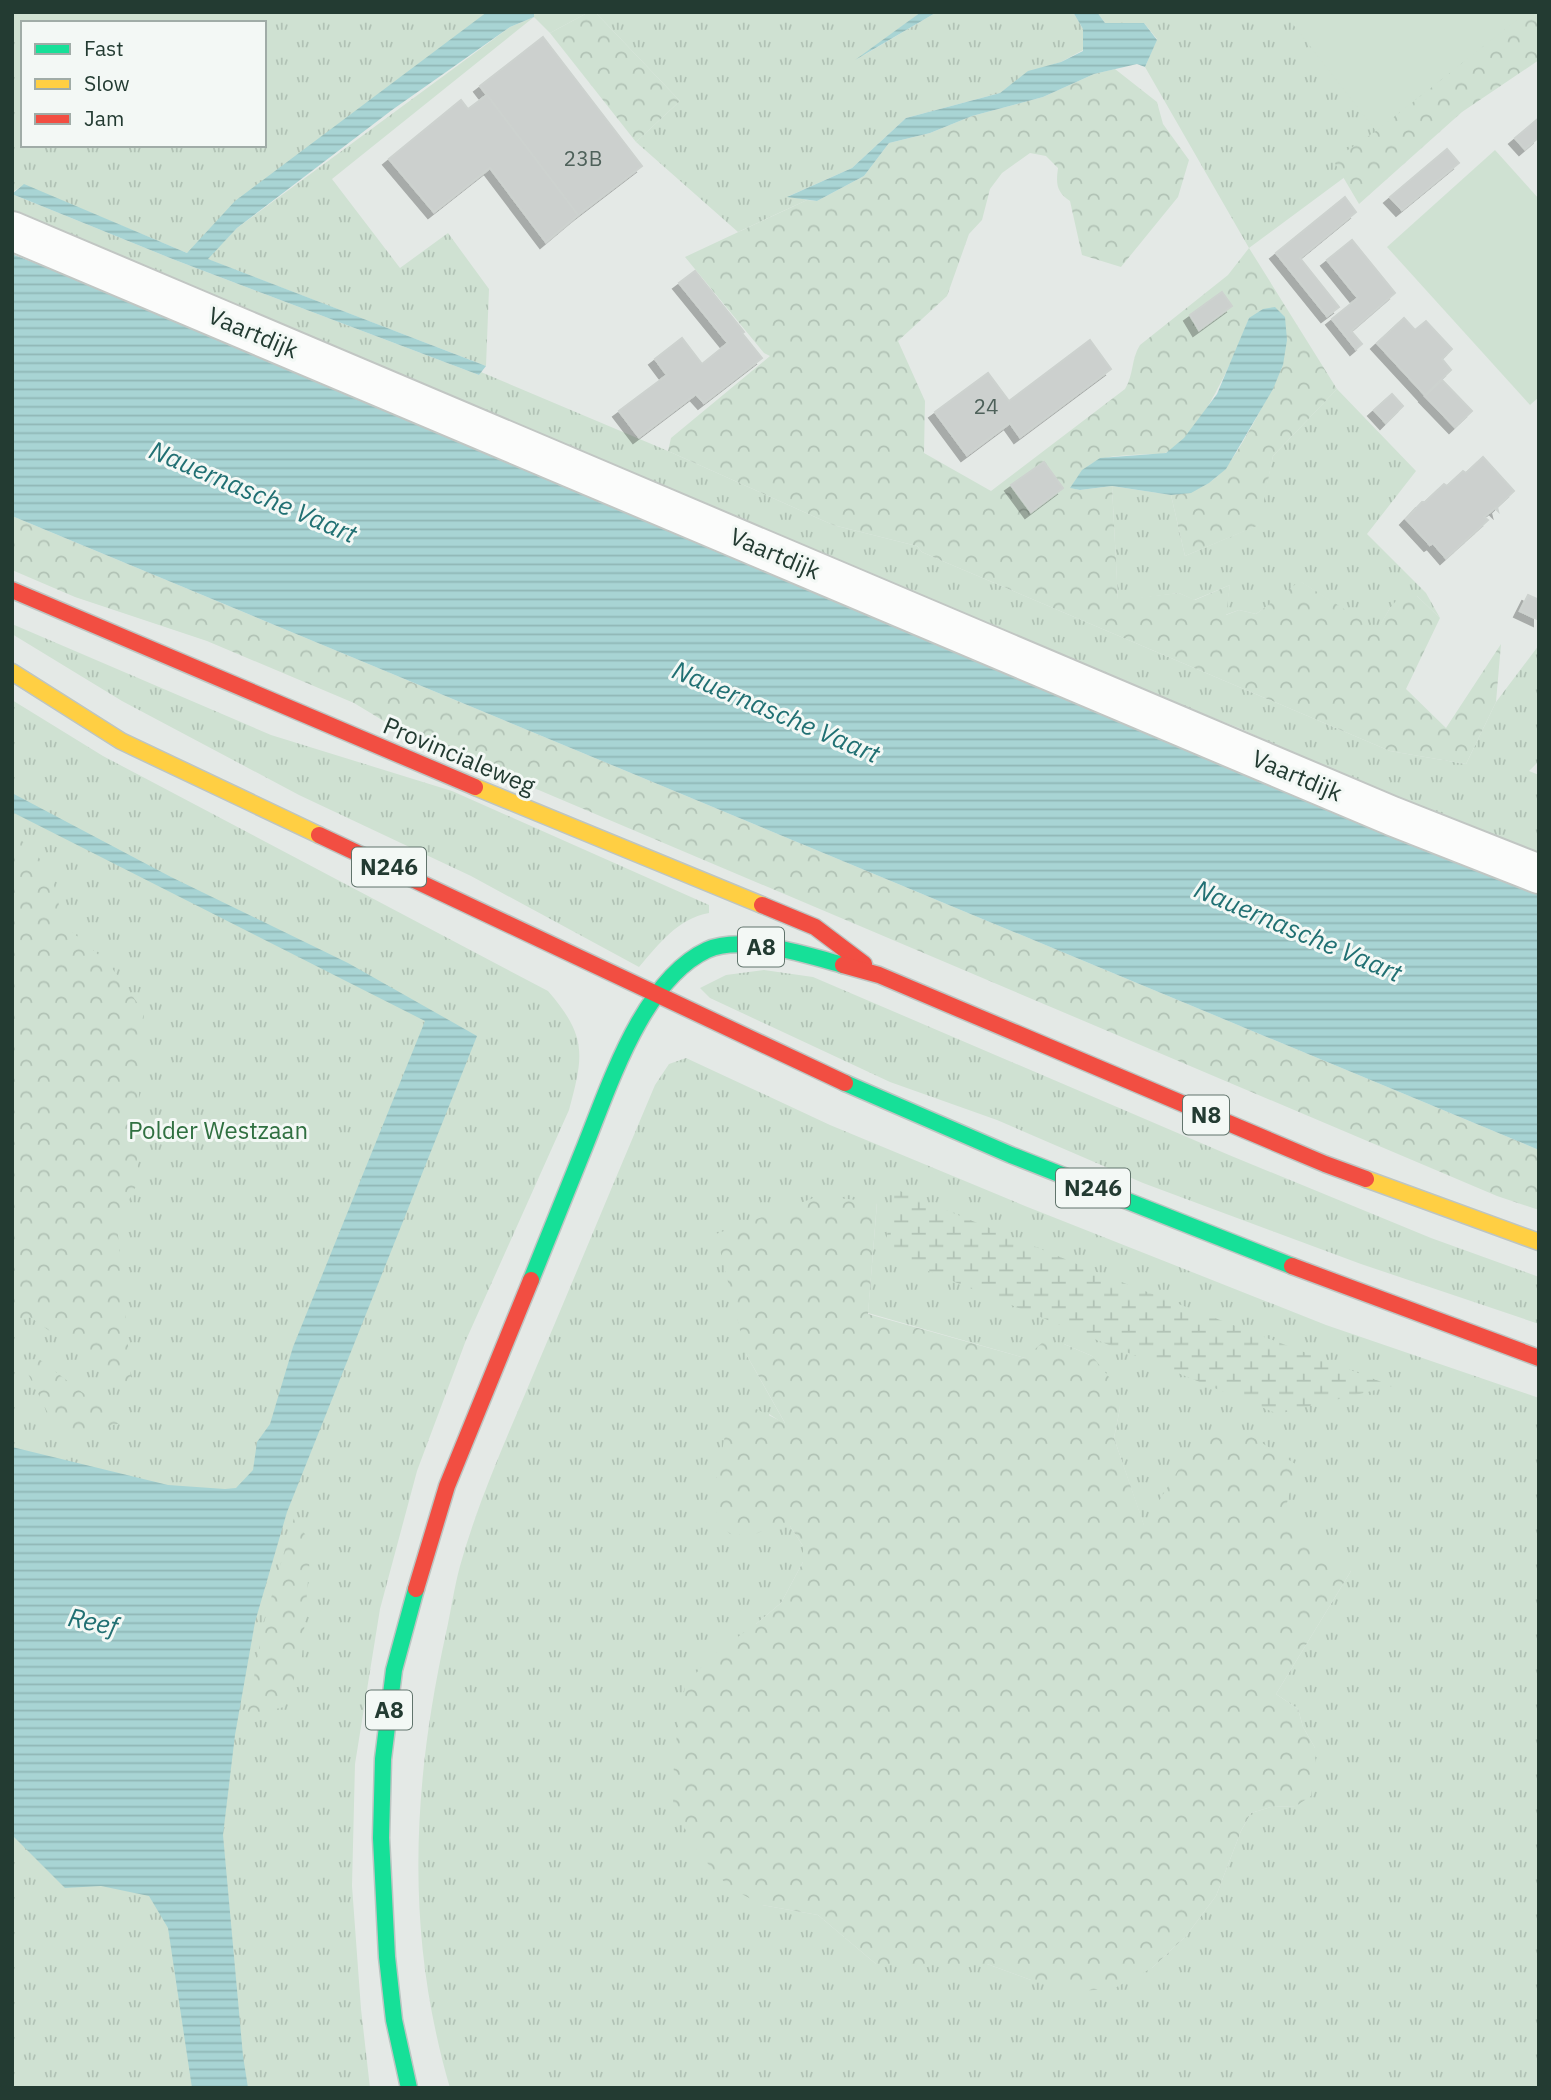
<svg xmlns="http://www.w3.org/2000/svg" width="1551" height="2100" viewBox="0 0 1551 2100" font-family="'IBM Plex Sans',sans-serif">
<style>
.grass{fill:url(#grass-tufts);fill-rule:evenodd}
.forest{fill:url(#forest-crowns)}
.wetland{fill:url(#wetland-marsh)}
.pitch{fill:#cfe1d2}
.water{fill:url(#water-rules)}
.building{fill:#ccd0ce;stroke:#cdd2cf;stroke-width:2;filter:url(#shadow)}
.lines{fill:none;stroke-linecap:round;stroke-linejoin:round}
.street-casing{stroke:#c1c6c3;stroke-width:42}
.fast-casing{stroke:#bdc5c2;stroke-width:19}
.slow-casing{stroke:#bdc5c2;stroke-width:19}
.jam-casing{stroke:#bdc5c2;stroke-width:19}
.street{stroke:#fbfcfb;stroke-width:38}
.fast{stroke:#16e098;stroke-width:16}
.slow{stroke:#ffcf43;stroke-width:16}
.jam{stroke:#f24e42;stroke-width:16}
.labels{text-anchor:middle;stroke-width:6;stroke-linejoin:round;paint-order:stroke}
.number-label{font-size:21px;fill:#4e615a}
.shield{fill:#f3f8f5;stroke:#61746c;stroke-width:2}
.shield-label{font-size:23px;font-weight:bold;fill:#233b32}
.street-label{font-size:24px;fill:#233b32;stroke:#f3f8f5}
.park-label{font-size:24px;fill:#307041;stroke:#f3f8f5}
.water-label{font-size:26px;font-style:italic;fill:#217073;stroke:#f3f8f5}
</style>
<defs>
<pattern id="grass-tufts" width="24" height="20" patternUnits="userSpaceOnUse" patternTransform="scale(1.75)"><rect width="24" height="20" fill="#cfe1d2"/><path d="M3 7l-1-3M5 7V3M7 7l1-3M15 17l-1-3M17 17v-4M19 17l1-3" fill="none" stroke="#b1c2b5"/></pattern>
<pattern id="forest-crowns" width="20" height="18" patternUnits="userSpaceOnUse" patternTransform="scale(1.75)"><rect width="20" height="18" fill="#cfe1d2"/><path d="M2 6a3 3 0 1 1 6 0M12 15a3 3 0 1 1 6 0" fill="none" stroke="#b1c2b5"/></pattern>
<pattern id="wetland-marsh" width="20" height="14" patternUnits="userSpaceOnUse" patternTransform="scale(1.75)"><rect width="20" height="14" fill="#cfe1d2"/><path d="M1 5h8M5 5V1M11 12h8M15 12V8" fill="none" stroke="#b1c2b5"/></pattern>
<pattern id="water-rules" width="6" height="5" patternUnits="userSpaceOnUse" patternTransform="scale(1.75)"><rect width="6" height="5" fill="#a8d4d4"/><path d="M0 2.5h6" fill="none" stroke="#90b7b6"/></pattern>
<filter id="shadow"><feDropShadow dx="-6" dy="6" stdDeviation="0" flood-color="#0004"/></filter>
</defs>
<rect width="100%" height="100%" fill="#e4e9e6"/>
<!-- grass -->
<g class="grass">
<path d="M12 12H507L187 253 24 185 12 192ZM23 23H264V145H23Z"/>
<path d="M534 12H589L550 33 534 17 332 179 400 268 448 233 489 289 486 366 207 259 237 228 510 27 534 17Z"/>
<path d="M595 12H921L864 55 937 12H1073L1083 29V50L1061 62 1028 72 1000 93 906 118 852 168 789 196 807 200 738 232 636 142 680 101Z"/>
<path d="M1097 12H1539V33L1249 248 1145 67 1157 39 1144 23H1105Z"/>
<path d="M12 194 175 260 479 375 481 372 668 451 833 525 917 546 922 552 940 560 1390 751 1466 764 1496 702 1539 645V761L1529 771 1539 775V857L1361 784 1239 728 992 631 12 215Z"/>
<path d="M1337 389 1416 471 1367 534 1426 593 1440 618 1417 596 1390 608 1377 631 1301 582 1256 614 1239 610 1225 615 1230 585 1194 600 1179 593 1118 601 1112 486 1171 495 1185 556 1258 525 1273 456Z"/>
<path d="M12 624 271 735 452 791 709 905V913C677 919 659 944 639 967L471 876 299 795 122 701 12 634Z"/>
<path d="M12 700 103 756 548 991C587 1036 584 1055 569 1110L466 1340 417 1471 380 1609 355 1764 352 1886 361 2009 370 2088H12Z"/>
<path d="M764 970 813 977 1229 1155 1431 1238 1539 1277V1324L1361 1264 1143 1183 997 1120 890 1082 710 998 700 988 726 975Z"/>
<path d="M686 1058 830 1125 1025 1206 1326 1325 1539 1398V2088H450C405 1934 412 1788 446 1633 451 1611 454 1588 460 1566 479 1498 509 1433 536 1368 576 1274 615 1179 655 1085L669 1064ZM877 1203 868 1313 1025 1358 1064 1344 1092 1356 1120 1408 1114 1438 1144 1526 1351 1571 1276 1694 1298 1709 1303 1727 1315 1748 1296 1806 1271 1807 1251 1813 1241 1831 1216 1896 1186 1936 1152 1968 1031 1980 987 1964H876L818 1915 762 1905 756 1624 781 1603 803 1562V1546L790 1526H774L769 1414 786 1425 746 1354Z"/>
</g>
<!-- forest -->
<g class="forest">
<path d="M589 12H595L680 101 636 142 550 33Z"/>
<path d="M1527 12H1539V60L1462 112 1359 204 1333 160 1376 131Z"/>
<path d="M1115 69 1157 102 1163 124 1189 160 1178 197 1121 267 1082 255 1070 201C1056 191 1056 184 1058 168L1046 156 1030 153 1002 173 990 189 982 220 969 234 947 296 898 341 925 401 924 453 991 491 1125 389C1134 374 1131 359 1140 345L1228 275 1249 248 1337 389 1273 456 1259 525 1185 556 1171 495C1219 491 1232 460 1253 424 1264 404 1274 386 1283 365L1249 318C1237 351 1199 441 1165 453 1160 455 1153 454 1148 454 1112 457 1090 452 1071 488L1080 490 1112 486 1118 600 1179 593 1195 600 1230 585 1226 615 1239 610 1256 614 1300 581 1377 630 1390 608 1401 595 1417 596 1440 618 1406 689 1446 728 1501 644 1496 702 1466 764 1390 751 940 560 922 552 917 546 833 525 668 451 671 438 770 356 764 353 685 257 807 200 817 201 864 176 889 143 930 133 972 116 1043 97 1094 74Z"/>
<path d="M12 516 1539 1150V1210L1497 1196 402 732 354 703 207 641 75 597 12 570Z"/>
<path d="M20 839 50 869 64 925 109 964 144 1012 136 1145 139 1180 117 1224 132 1389 30 1317 12 1320V845Z"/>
<path d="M819 1196 877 1202 868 1314 1025 1358 1043 1342 1064 1344 1092 1356 1113 1382 1120 1408 1114 1438 1144 1525 1203 1430 1248 1434 1297 1465 1283 1518 1351 1571 1276 1694 1298 1709 1303 1727 1315 1748 1316 1767 1311 1796 1296 1806 1271 1807 1251 1813 1241 1831 1216 1896 1186 1936 1152 1968 1113 1989 1076 1991 1031 1980 987 1964H876L818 1915 762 1905 729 1887 700 1855 673 1808 674 1754 685 1686 711 1656 756 1624 781 1603 803 1562V1546L790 1526H774L751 1536 730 1534 716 1521 717 1476 727 1425 756 1409 785 1423 746 1354 716 1234Z"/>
<path d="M39 1359 122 1423 60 1437 21 1360Z"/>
<path d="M294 1518 311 1543 302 1656 284 1707 247 1716 263 1626Z"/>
</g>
<!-- wetland -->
<path class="wetland" d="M895 1189 1111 1278 1392 1386 1278 1414 906 1262 886 1241Z"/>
<!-- pitch -->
<g class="pitch">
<path d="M1307 12H1527L1376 131 1292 23Z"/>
<path d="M1495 150 1539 199V397L1530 405 1387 247Z"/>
</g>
<!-- water -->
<g class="water">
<path d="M487 12H534V17L510 27 392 110 237 228 208 259 486 366 479 375 175 260 12 194 24 184 187 253 235 201Z"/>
<path d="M921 12H937L855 60Z"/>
<path d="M1073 12H1097L1105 23H1144L1157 40 1145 67 1137 64 1094 74 1043 97 972 116 930 133 889 143 864 176 817 201 787 197 852 168 906 118 1000 93 1028 71 1061 62 1083 51V29Z"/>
<path d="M12 254 220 335 1539 894V1150L12 516Z"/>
<path d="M1275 307 1285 317 1287 340 1283 365 1273 389 1226 469 1209 483 1191 493 1171 495 1112 486 1080 490 1070 488 1082 470 1100 458 1166 453 1184 438 1217 394 1249 318 1263 309Z"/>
<path d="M12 793 171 877 348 963 477 1036 287 1512 255 1622 235 1735 223 1835 243 2056 248 2088H192L168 1928 149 1896 101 1886 65 1888 12 1835V1447L168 1485 225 1489 236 1488 253 1470 257 1442 270 1424 293 1347 425 1021 12 812Z"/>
</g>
<!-- building -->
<g class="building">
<path d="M543 37 642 166 578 215 480 86Z"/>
<path d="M487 95 578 215 546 242 490 168 434 212 389 159 461 100 468 109Z"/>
<path d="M1539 118V137L1525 149 1515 138Z"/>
<path d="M1447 149 1459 163 1402 210 1390 197Z"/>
<path d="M1345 197 1356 212 1300 258 1339 307 1327 316 1276 253Z"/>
<path d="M1352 240 1395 293 1351 331 1362 344 1356 349 1332 319 1358 298 1327 260Z"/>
<path d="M695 271 744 332 742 333 762 358 704 403 696 394 639 437 619 411 667 375 655 359 682 338 702 364 728 343 679 283Z"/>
<path d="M1222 292 1232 306 1199 330 1190 315Z"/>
<path d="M1404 318 1415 330 1426 321 1452 349 1442 359 1451 370 1425 395 1377 343Z"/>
<path d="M1090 340 1111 369 1020 437 1010 423 967 455 935 412 988 373 1009 401Z"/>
<path d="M1442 380 1472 411 1455 427 1425 396Z"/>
<path d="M1392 394 1403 406 1386 423 1374 410Z"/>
<path d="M1483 457 1514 491 1497 507 1498 511 1495 508 1484 517 1488 520 1446 558 1433 543 1430 545 1406 519 1422 502H1425L1444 484 1447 486 1463 471 1466 473Z"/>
<path d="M1044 462 1063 488 1031 512 1011 485Z"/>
<path d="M1528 595 1539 600V620L1520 611Z"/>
</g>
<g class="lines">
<defs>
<path id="street" d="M12 231 1392 816 1539 874"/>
<g id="fast">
<path d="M845 1083 1011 1155 1292 1266"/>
<path d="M531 1280C549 1235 567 1190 585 1146 610 1084 643 980 707 950 741 934 807 955 843 965"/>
<path d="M409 2088 394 2020 387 1957 381 1838 383 1759 394 1670 416 1589"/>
</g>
<g id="slow">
<path d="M12 672 121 741 319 835"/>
<path d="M475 787 762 905"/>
<path d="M1366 1179 1539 1242"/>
</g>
<g id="jam">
<path d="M12 590 475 787"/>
<path d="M319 835 845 1083"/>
<path d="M762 905 815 927 864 964"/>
<path d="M843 965 879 975 1325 1164 1366 1179"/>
<path d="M1292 1266 1539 1358"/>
<path d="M416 1589 447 1486 531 1280"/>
</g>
</defs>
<!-- street casing -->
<use href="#street" class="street-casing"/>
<!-- fast casing -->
<use href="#fast" class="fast-casing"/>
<!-- slow casing -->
<use href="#slow" class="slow-casing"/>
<!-- jam casing -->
<use href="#jam" class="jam-casing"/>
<!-- street -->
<use href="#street" class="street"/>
<!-- fast -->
<use href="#fast" class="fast"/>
<!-- slow -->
<use href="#slow" class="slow"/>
<!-- jam -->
<use href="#jam" class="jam"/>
</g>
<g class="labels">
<!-- number labels -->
<g class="number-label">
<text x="583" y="166">23B</text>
<text x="986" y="414">24</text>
</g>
<!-- shield labels -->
<g class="shield">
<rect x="352" y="847.5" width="74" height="39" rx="5"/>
<rect x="738" y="927.5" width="46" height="39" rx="5"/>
<rect x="1183" y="1095.5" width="46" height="39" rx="5"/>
<rect x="1056" y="1168.5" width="74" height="39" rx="5"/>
<rect x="366" y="1690.5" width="46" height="39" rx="5"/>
</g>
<g class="shield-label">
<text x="389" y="875">N246</text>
<text x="761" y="955">A8</text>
<text x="1206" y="1123">N8</text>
<text x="1093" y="1196">N246</text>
<text x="389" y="1718">A8</text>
</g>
<!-- street labels -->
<g class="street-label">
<text transform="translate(253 333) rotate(23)" y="8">Vaartdijk</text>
<text transform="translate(775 554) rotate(23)" y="8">Vaartdijk</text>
<text transform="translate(459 756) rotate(23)" y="8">Provincialeweg</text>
<text transform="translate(1297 776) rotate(23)" y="8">Vaartdijk</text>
</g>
<!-- park labels -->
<g class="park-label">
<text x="218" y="1139">Polder Westzaan</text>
</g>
<!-- water labels -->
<g class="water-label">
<text transform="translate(253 492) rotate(23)" y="9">Nauernasche Vaart</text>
<text transform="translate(776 712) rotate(23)" y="9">Nauernasche Vaart</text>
<text transform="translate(1298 931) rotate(23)" y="9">Nauernasche Vaart</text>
<text transform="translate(93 1622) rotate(12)" y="9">Reef</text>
</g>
</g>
<!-- border -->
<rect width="1551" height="2100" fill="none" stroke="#233b32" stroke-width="28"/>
<!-- legend -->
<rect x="21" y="21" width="245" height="126" fill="#f3f8f5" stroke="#a0aca7" stroke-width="2"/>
<rect x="35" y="44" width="35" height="10" fill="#16e098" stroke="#a0aca7" stroke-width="2"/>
<text x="84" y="56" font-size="21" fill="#233b32">Fast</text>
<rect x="35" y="79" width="35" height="10" fill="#ffcf43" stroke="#a0aca7" stroke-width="2"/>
<text x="84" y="91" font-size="21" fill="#233b32">Slow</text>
<rect x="35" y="114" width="35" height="10" fill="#f24e42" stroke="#a0aca7" stroke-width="2"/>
<text x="84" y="126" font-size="21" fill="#233b32">Jam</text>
</svg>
